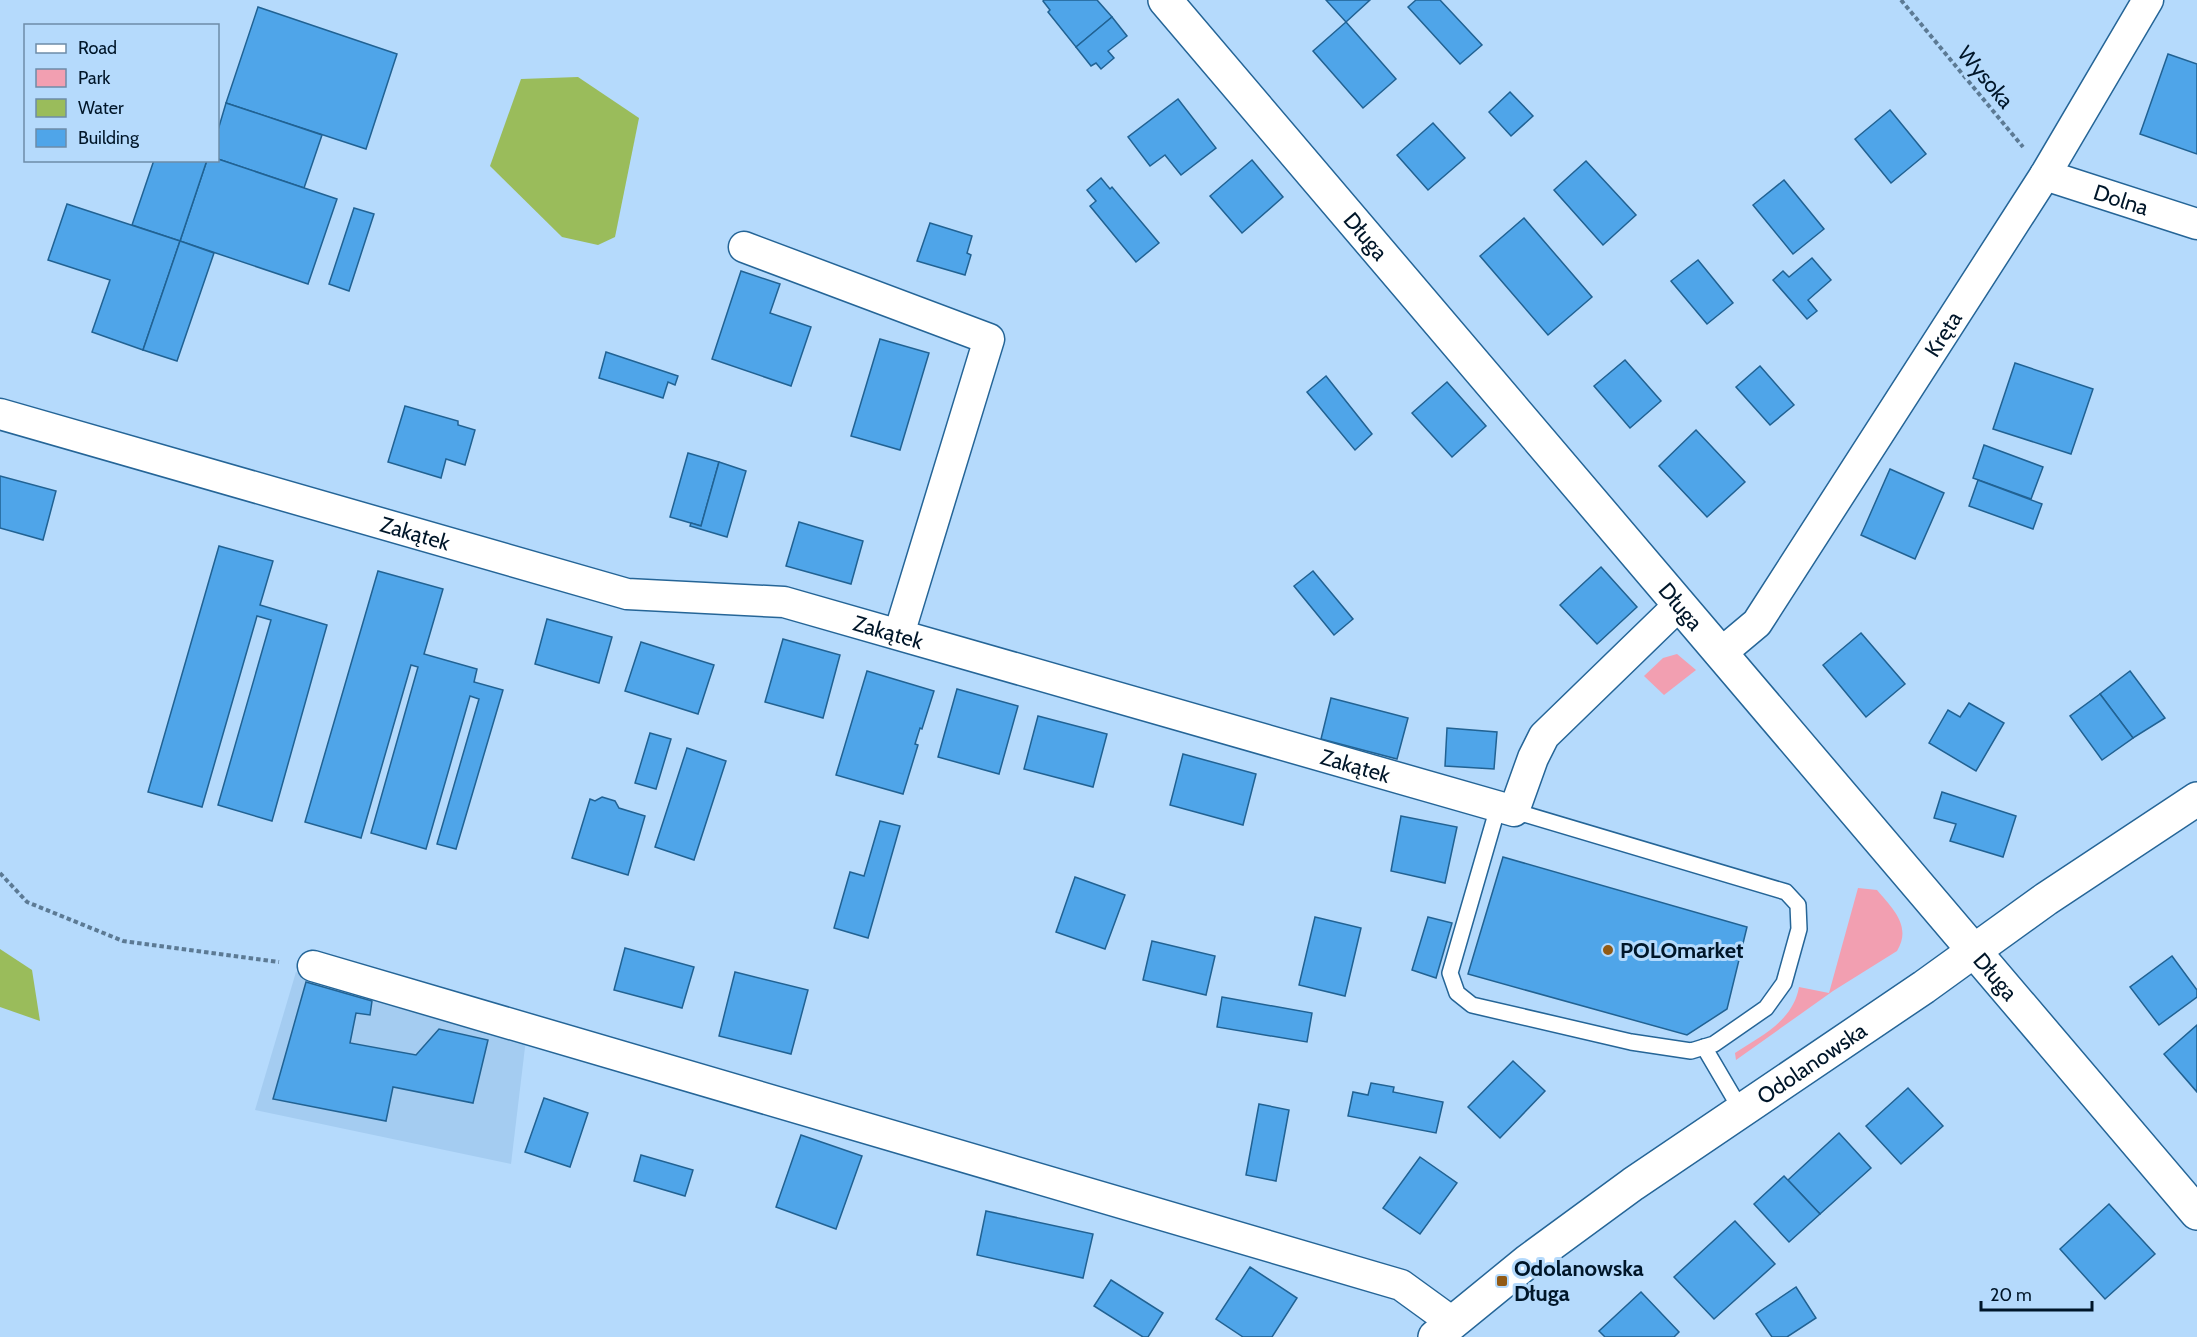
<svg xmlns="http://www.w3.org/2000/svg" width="2197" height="1337" viewBox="0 0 2197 1337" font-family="Cabin,sans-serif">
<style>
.built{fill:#a4ccf1}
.green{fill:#f29fb1}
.water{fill:#9abc5b}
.building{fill:#4fa5e9;stroke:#216293;stroke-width:1.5}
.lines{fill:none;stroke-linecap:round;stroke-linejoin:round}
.lane-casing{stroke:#256597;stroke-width:18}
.street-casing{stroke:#256597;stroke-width:33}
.secondary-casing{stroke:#256597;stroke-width:36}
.path{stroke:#5c7a94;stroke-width:4;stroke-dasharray:4.5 3;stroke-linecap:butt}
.lane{stroke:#fff;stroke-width:15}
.street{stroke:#fff;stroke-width:30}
.secondary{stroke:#fff;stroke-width:33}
.poi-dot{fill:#925a14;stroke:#b5dafc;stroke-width:2}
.labels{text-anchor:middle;stroke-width:6;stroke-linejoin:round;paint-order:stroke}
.street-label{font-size:22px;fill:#001629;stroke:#b5dafc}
.poi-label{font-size:22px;font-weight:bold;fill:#001629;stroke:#b5dafc;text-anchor:start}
</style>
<rect width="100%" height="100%" fill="#b5dafc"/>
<!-- built -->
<path class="built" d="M296 972 526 1039 511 1164 255 1110Z"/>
<!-- green -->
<g class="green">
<path d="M1677 654 1696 670 1664 695 1644 676 1663 658Z"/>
<path d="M1858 888 1877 890C1893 909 1912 926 1897 951L1833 991 1736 1060 1735 1053C1762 1035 1793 1021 1799 987L1829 993Z"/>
</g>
<!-- water -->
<g class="water">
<path d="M578 77 639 118 615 237 598 245 562 237 490 166 521 79Z"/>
<path d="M0 949 32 970 40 1021 0 1007Z"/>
</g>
<!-- building -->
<g class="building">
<path d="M1044 0H1097L1112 17 1076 47 1048 12 1050 10 1043 1Z"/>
<path d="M1326 0H1370L1346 22Z"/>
<path d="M1416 0H1440L1482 45 1460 64 1408 7Z"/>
<path d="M258 7 397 54 366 149 226 103Z"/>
<path d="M1112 17 1127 36 1108 51 1114 58 1101 69 1096 63 1091 66 1076 47Z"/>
<path d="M1346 22 1396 79 1363 108 1313 51Z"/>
<path d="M2168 54 2197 64V154L2140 134Z"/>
<path d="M1510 92 1533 116 1511 136 1489 112Z"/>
<path d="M1178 99 1216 148 1181 175 1165 155 1150 166 1128 137Z"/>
<path d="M226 103 322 135 304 188 218 159V130Z"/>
<path d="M1890 110 1926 154 1891 183 1855 139Z"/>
<path d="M1433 123 1465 158 1428 190 1397 155Z"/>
<path d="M218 159 337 199 308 284 180 241 207 160H218Z"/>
<path d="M154 160H207L180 241 132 225Z"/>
<path d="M1252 160 1283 197 1242 233 1210 196Z"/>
<path d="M1586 161 1636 215 1603 245 1554 190Z"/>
<path d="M1101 178 1110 189 1112 187 1159 243 1136 262 1090 206 1096 201 1087 190Z"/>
<path d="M1784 180 1824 229 1793 254 1753 205Z"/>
<path d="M67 204 180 241 143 350 92 332 110 280 48 260Z"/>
<path d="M354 208 374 214 349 291 329 284Z"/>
<path d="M1524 218 1592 297 1548 335 1480 256Z"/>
<path d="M930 223 972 236 967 253 971 255 965 275 917 261Z"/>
<path d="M180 241 214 253 177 361 143 350Z"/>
<path d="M1812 258 1831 280 1808 300 1817 311 1807 319 1773 280 1783 271 1789 277Z"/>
<path d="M1698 260 1733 303 1707 324 1671 281Z"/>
<path d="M741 271 780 284 770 313 811 327 791 386 712 359Z"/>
<path d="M880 339 929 353 900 450 851 436Z"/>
<path d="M606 352 678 376 675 385 668 382 663 398 599 378Z"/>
<path d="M1625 360 1661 401 1630 428 1594 386Z"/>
<path d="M2015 363 2093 389 2071 454 1993 429Z"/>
<path d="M1760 366 1794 405 1770 425 1736 387Z"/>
<path d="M1326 376 1372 434 1355 450 1307 392Z"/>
<path d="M1447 382 1486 426 1452 457 1412 413Z"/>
<path d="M405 406 458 421V425L475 430 465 465 446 459 441 478 388 462Z"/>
<path d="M1696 430 1745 482 1707 517 1659 466Z"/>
<path d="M1984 445 2043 467 2031 499 1973 478Z"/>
<path d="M688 453 719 462 701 526 670 517Z"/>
<path d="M719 462 746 471 727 537 690 526 691 523 701 526Z"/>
<path d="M1890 469 1944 493 1915 559 1861 535Z"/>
<path d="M0 476 56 491 43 540 0 528Z"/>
<path d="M1978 480 2042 504 2033 529 1969 506Z"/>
<path d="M799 522 863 541 851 584 786 566Z"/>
<path d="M219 546 273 561 260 605 327 625 272 821 218 805 271 620 257 616 202 807 148 792Z"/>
<path d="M1601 567 1637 607 1597 644 1560 605Z"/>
<path d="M378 571 443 589 424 654 477 669 474 682 503 690 456 849 437 844 479 699 470 696 426 849 371 833 418 667 411 665 361 838 305 822Z"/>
<path d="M1313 571 1353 619 1334 635 1294 586Z"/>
<path d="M547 619 612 637 599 683 535 664Z"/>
<path d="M1861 633 1905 684 1866 717 1823 665Z"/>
<path d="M783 639 840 655 823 718 765 702Z"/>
<path d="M641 642 714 665 698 714 625 691Z"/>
<path d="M867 671 934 691 922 729 920 728 915 744 918 745 903 794 836 775Z"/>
<path d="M2130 671 2165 718 2133 738 2100 694Z"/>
<path d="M957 689 1018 706 999 774 938 757Z"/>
<path d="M2100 694 2133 738 2102 760 2070 716Z"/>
<path d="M1331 698 1408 718 1397 759 1321 739Z"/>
<path d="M1969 703 2004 723 1976 771 1929 743 1948 710 1960 717Z"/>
<path d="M1038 716 1107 734 1093 787 1024 769Z"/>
<path d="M1447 728 1497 732 1494 769 1445 766Z"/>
<path d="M650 733 671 739 656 789 635 783Z"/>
<path d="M687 748 726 761 694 860 655 847Z"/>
<path d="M1183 754 1256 774 1243 825 1170 805Z"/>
<path d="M1942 792 2016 816 2003 857 1950 841 1956 824 1934 818Z"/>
<path d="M602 797 615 801 619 808 645 816 628 875 572 858 590 799 595 801Z"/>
<path d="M1401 816 1457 827 1445 883 1391 871Z"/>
<path d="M880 821 900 826 868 938 834 928 850 872 864 876Z"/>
<path d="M1503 857 1747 927 1727 1009 1687 1035 1468 974Z"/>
<path d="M1075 877 1125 895 1105 949 1056 932Z"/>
<path d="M1315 917 1361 928 1345 996 1299 985Z"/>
<path d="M1428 917 1452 923 1436 978 1412 970Z"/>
<path d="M1152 941 1215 956 1206 995 1143 980Z"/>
<path d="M625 948 694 967 682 1008 614 990Z"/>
<path d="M2172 956 2197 990V997L2159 1025 2130 987Z"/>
<path d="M735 972 808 990 791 1054 719 1036Z"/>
<path d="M306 982 372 1001 370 1015 356 1013 350 1043 416 1055 439 1029 488 1040 473 1103 393 1087 386 1121 273 1099Z"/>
<path d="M1222 997 1312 1013 1307 1042 1217 1027Z"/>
<path d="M2197 1025V1092L2164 1054Z"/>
<path d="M1513 1061 1545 1091 1500 1138 1468 1107Z"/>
<path d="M1371 1083 1394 1087 1393 1092 1443 1102 1436 1133 1348 1116 1353 1092 1368 1095Z"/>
<path d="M1908 1088 1943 1126 1901 1164 1866 1126Z"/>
<path d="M544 1098 588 1113 570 1167 525 1152Z"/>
<path d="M1259 1104 1289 1110 1276 1181 1246 1175Z"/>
<path d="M1839 1133 1871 1168 1820 1214 1788 1180Z"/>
<path d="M801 1135 862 1156 836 1229 776 1207Z"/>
<path d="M641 1155 693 1170 685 1196 634 1181Z"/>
<path d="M1420 1157 1457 1183 1420 1234 1383 1208Z"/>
<path d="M1784 1176 1820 1214 1789 1242 1754 1204Z"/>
<path d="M2109 1204 2155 1254 2105 1299 2060 1249Z"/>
<path d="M986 1211 1093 1234 1083 1278 977 1255Z"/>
<path d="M1735 1221 1775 1264 1714 1319 1674 1277Z"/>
<path d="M1250 1267 1297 1298 1272 1337H1243L1216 1319Z"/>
<path d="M1111 1280 1163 1313 1148 1337H1143L1094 1306Z"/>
<path d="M1796 1287 1816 1318 1787 1337H1772L1756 1314Z"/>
<path d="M1641 1292 1679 1332 1674 1337H1605L1599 1331Z"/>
</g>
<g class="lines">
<defs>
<g id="lane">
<path d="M1498 807 1450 973 1457 993 1472 1005 1631 1042 1691 1051 1714 1044 1766 1008 1784 983 1799 929 1798 905 1786 892 1514 811"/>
<path d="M1704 1047 1741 1110"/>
</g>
<g id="street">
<path id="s1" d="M2045 175 2197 224"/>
<path d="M744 247 989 339 899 634"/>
<path id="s2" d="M0 414 627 594 784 602 1514 811 1533 758 1544 736 1679 605"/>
<path id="s3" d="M1720 654 1757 623 2045 175 2148 0"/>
<path d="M313 966 1401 1285 1452 1322"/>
</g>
<g id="secondary">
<path id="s4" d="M1165 0 2197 1213"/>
<path id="s5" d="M1435 1337 1528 1261 1633 1184 1924 987 2046 899 2197 799"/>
</g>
</defs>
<!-- lane casing -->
<use href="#lane" class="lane-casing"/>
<!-- street casing -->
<use href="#street" class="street-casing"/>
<!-- secondary casing -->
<use href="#secondary" class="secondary-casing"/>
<!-- path -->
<g class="path">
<path d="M1901 0 2023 147"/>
<path d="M0 873 27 902 123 941 279 962"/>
</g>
<!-- lane -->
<use href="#lane" class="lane"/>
<!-- street -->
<use href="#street" class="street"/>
<!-- secondary -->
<use href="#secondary" class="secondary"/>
</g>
<!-- markers -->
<g class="poi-dot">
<circle cx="1608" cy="950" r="6"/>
<rect x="1496" y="1275" width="12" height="12" rx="3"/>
</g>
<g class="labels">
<!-- street labels -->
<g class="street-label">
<text transform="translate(1986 77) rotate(50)" y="8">Wysoka</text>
<text dy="8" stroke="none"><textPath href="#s1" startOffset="80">Dolna</textPath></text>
<text dy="8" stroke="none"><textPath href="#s4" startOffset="310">Długa</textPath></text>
<text dy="8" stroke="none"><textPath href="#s3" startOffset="392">Kręta</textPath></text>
<text dy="8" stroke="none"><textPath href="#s2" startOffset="432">Zakątek</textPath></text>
<text dy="8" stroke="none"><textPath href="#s4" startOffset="796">Długa</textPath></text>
<text dy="8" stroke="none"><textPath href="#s2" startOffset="918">Zakątek</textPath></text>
<text dy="8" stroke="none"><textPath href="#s2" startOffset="1404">Zakątek</textPath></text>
<text dy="8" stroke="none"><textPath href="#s4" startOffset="1282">Długa</textPath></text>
<text dy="8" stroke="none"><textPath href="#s5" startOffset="466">Odolanowska</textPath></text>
</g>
<!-- poi labels -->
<g class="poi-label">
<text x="1620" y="958">POLOmarket</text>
<text x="1514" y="1276">Odolanowska<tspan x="1514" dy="25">Długa</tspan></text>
</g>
</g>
<!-- legend -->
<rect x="24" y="24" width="195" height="138" fill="#b5dafc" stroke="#6d8ca8" stroke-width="1.5"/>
<rect x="36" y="44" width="30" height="9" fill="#ffffff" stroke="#6d8ca8" stroke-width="1.5"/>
<text x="78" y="54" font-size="18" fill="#001629">Road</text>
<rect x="36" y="69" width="30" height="18" fill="#f29fb1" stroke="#6d8ca8" stroke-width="1.5"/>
<text x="78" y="84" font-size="18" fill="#001629">Park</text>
<rect x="36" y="99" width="30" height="18" fill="#9abc5b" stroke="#6d8ca8" stroke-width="1.5"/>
<text x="78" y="114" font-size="18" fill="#001629">Water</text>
<rect x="36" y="129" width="30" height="18" fill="#4fa5e9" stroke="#6d8ca8" stroke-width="1.5"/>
<text x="78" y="144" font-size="18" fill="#001629">Building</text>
<!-- scale -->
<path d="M1981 1301v9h111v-9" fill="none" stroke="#001629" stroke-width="3"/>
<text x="1990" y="1301" font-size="18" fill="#001629" stroke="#b5dafc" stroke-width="4.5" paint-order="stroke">20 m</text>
</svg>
